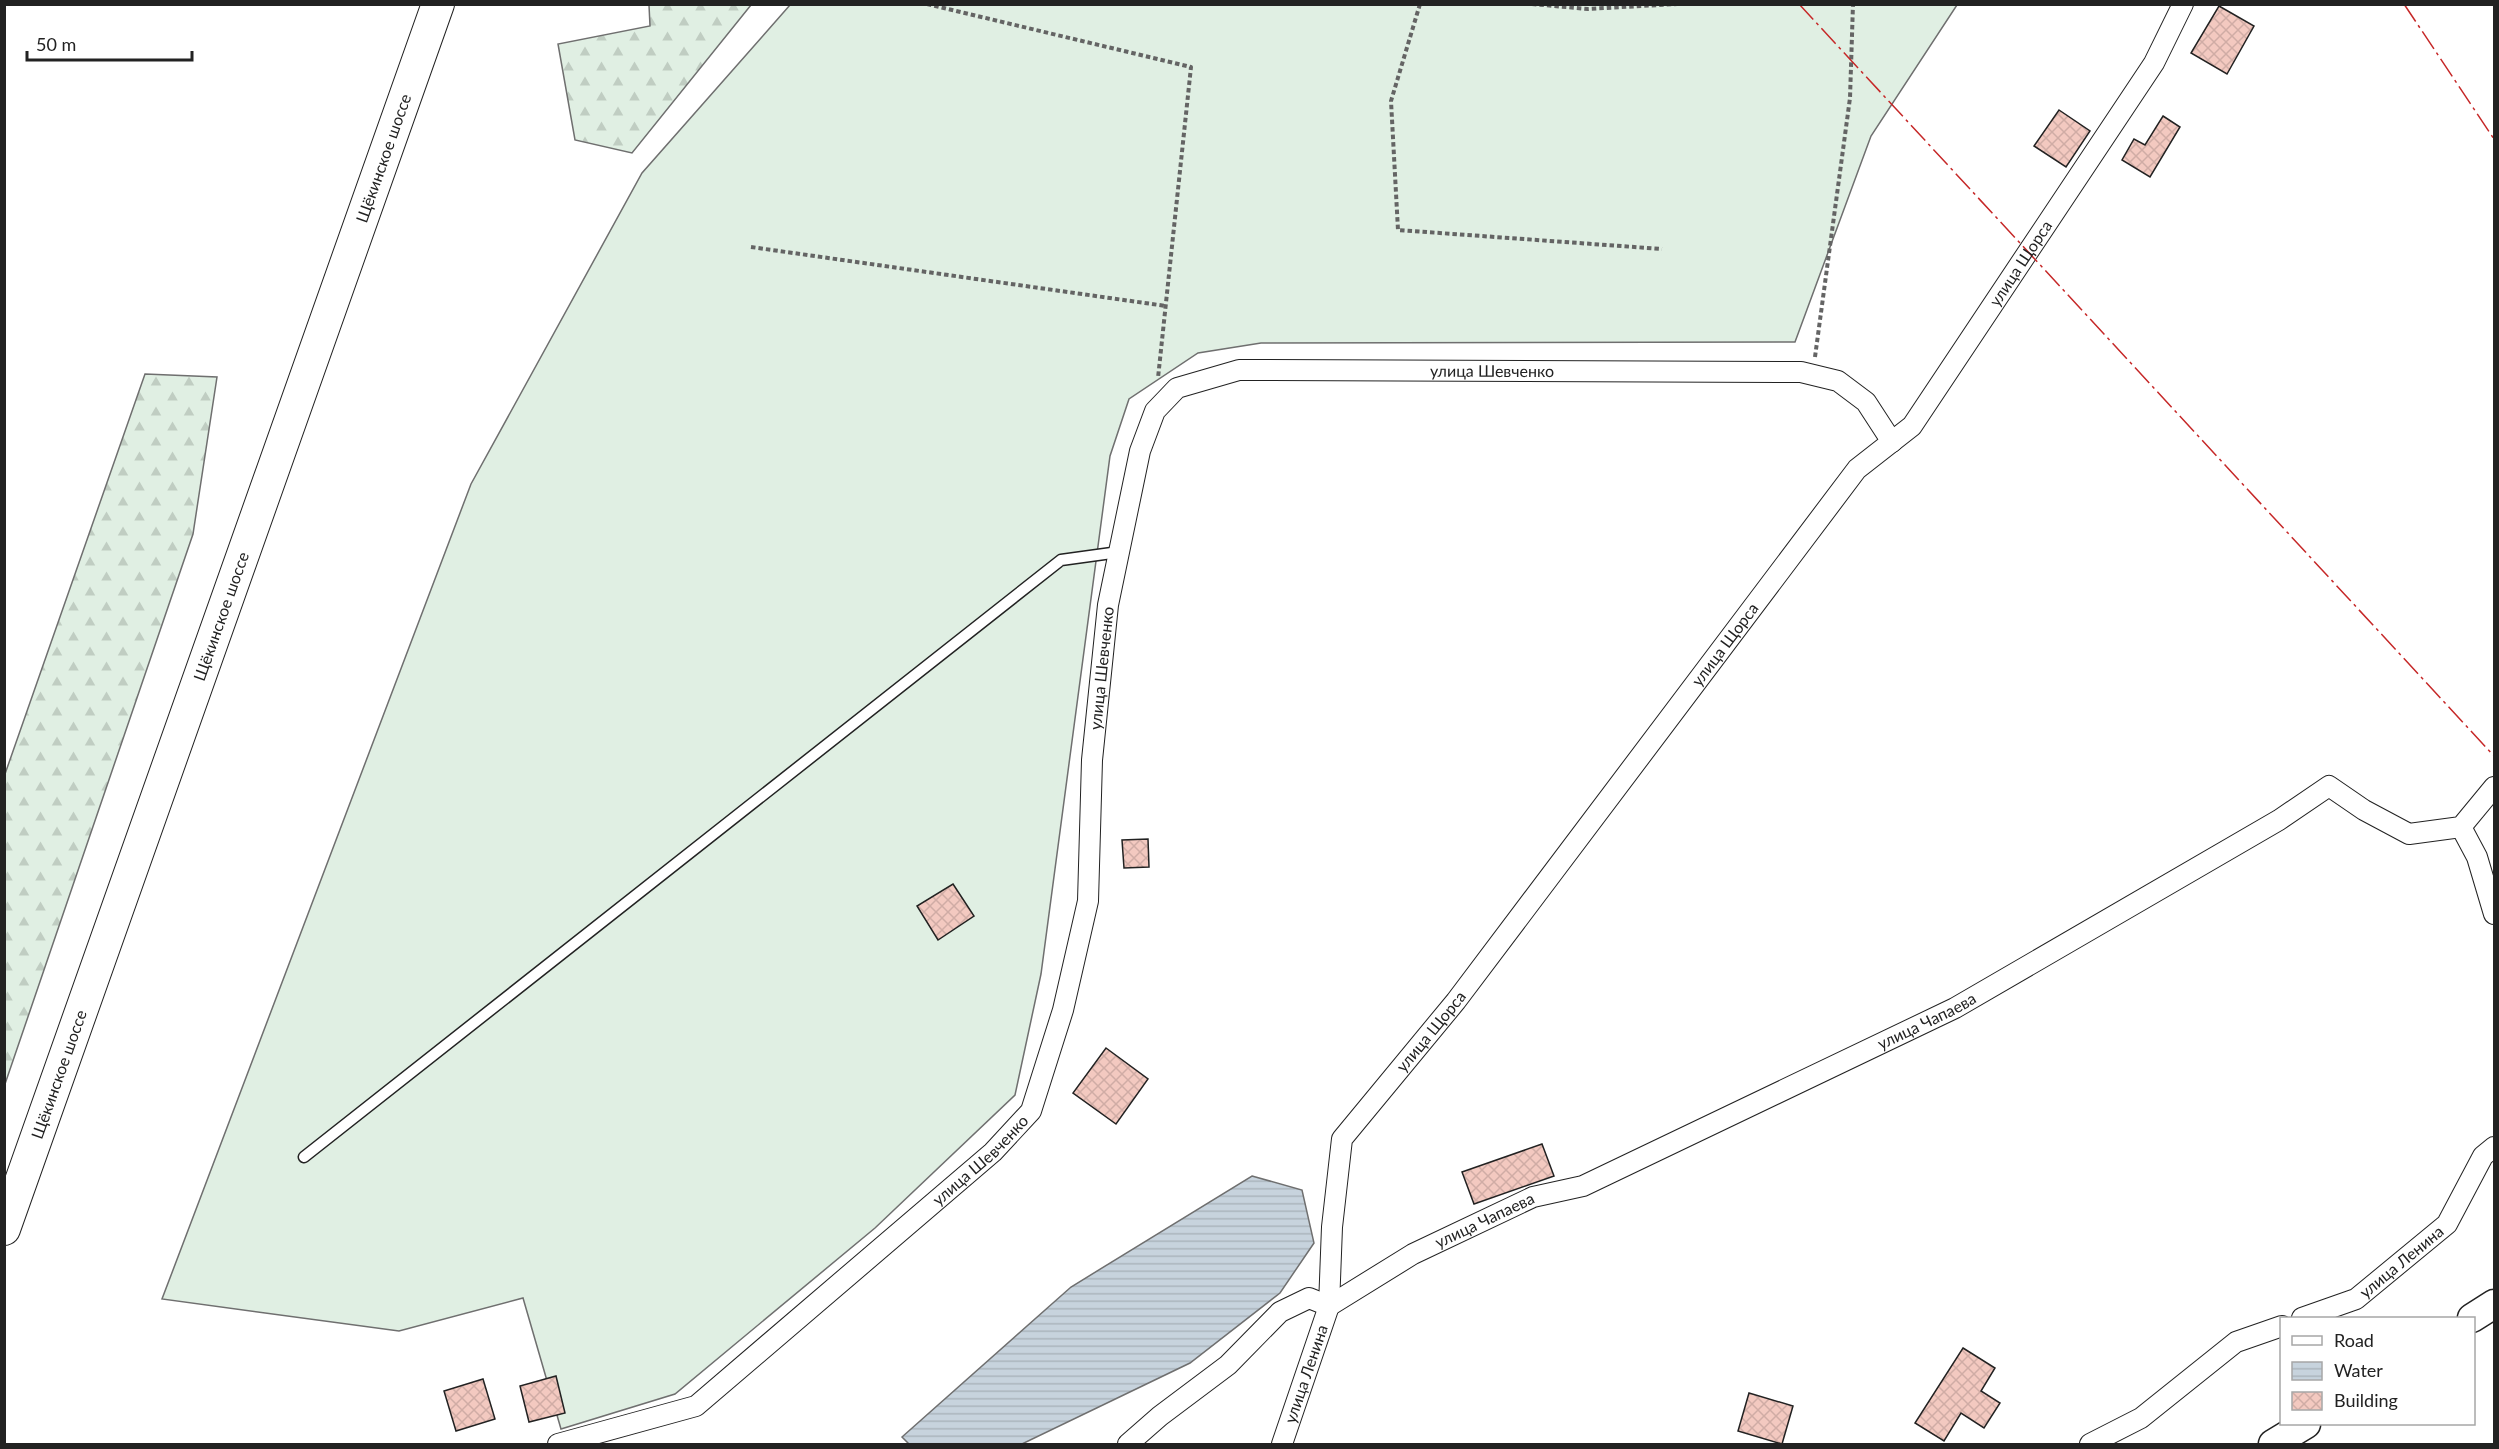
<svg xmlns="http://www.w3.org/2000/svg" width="2499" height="1449" viewBox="0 0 2499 1449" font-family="Lato,sans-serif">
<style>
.forest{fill:url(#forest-firs);stroke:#6f6f6f;stroke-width:1.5}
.garden{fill:#e0efe3;stroke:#6f6f6f;stroke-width:1.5}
.water{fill:url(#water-rules);stroke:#6f6f6f;stroke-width:1.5}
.building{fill:url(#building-cross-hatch);stroke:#222;stroke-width:1.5}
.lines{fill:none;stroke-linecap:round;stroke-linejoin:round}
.lane-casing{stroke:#222;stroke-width:13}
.street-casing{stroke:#222;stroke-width:22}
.secondary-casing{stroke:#222;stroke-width:31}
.primary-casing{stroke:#222;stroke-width:34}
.path{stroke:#646464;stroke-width:4;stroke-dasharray:4.5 3;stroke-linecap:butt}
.lane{stroke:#fff;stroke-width:10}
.street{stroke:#fff;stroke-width:20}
.secondary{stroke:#fff;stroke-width:28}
.primary{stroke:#fff;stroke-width:32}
.power{stroke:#c62828;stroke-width:1.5;stroke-dasharray:21 4.5 3 4.5;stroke-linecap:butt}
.labels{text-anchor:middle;stroke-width:4.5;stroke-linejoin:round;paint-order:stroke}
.street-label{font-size:16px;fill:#222;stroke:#fff}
</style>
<defs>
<pattern id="forest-firs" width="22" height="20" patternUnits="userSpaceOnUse" patternTransform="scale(1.5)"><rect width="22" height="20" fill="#e0efe3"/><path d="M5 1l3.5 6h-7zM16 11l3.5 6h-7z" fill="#c0cdc2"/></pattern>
<pattern id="water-rules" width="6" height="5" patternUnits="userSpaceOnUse" patternTransform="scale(1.5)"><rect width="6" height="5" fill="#c7d3dd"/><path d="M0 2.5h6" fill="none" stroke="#abb5bd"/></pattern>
<pattern id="building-cross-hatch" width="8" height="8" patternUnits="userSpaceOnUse" patternTransform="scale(1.5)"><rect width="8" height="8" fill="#f3c9c0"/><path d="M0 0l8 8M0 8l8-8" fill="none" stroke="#d0aca5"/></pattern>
</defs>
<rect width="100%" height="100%" fill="#fff"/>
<!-- forest -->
<g class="forest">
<path d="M649 5H751L632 153 575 140 558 44 650 26Z"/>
<path d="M145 374 217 377 193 534 5 1084V774Z"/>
</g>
<!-- garden -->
<path class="garden" d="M790 5H1957L1871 136 1795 342 1261 343 1198 353 1129 399 1110 456 1041 974 1015 1095 875 1228 675 1394 561 1429 523 1298 399 1331 162 1299 471 484 642 173Z"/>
<!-- water -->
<path class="water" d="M1252 1176 1302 1190 1314 1243 1280 1293 1190 1363 1022 1444H909L902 1437 1071 1287Z"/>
<!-- building -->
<g class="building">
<path d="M2219 6 2254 26 2227 74 2191 53Z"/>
<path d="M2059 110 2090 131 2066 167 2034 146Z"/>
<path d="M2163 116 2180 127 2150 177 2122 160 2134 139 2145 145Z"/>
<path d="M1148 839 1149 867 1124 868 1122 840Z"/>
<path d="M953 884 974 916 938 940 917 906Z"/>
<path d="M1106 1048 1148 1079 1116 1124 1073 1093Z"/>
<path d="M1542 1144 1554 1176 1474 1204 1462 1172Z"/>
<path d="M1963 1348 1995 1368 1981 1391 2000 1403 1984 1428 1961 1413 1944 1441 1915 1423Z"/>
<path d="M556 1376 565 1413 529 1422 520 1386Z"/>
<path d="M483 1379 495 1419 456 1431 444 1391Z"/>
<path d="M1749 1393 1793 1406 1782 1444 1738 1431Z"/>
</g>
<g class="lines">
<defs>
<path id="lane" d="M304 1157 1061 560 1119 552"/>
<g id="street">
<path d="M2461 827 2477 857 2494 914"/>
<path id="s1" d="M1329 1306 1413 1254 1533 1197 1583 1186 1955 1008 2279 820 2329 786 2364 810 2409 834 2461 827 2494 787"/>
<path id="s2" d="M2302 1318 2356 1299 2447 1224 2483 1156 2494 1147"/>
<path id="s3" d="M558 1444 696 1406 993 1152 1031 1111 1063 1010 1088 901 1092 760 1108 605 1140 451 1155 411 1177 388 1239 370 1801 372 1838 381 1866 402 1892 442"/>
<path d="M1128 1444 1160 1416 1228 1365 1280 1312 1309 1298 1329 1306"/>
<path id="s4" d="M1282 1444 1329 1306 1332 1227 1342 1139 1456 1001 1857 469 1912 426 2154 63 2183 4"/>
<path d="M2090 1444 2141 1418 2236 1342 2282 1326"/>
</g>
<g id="secondary">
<path d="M2472 1318 2494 1304"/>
<path d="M2273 1444 2306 1424"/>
</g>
<g id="primary">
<path id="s5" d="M4 1229 438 4"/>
</g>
</defs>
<!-- lane casing -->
<use href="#lane" class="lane-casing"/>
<!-- street casing -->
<use href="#street" class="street-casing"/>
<!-- secondary casing -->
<use href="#secondary" class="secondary-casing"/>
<!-- primary casing -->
<use href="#primary" class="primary-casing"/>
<!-- path -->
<g class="path">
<path d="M927 4 1191 67 1158 378"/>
<path d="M1420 4 1391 101 1398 230 1662 249"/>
<path d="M1532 4 1588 9 1677 4"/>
<path d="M751 247 1166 306"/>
<path d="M1815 357 1850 98 1853 4"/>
</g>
<!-- lane -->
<use href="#lane" class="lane"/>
<!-- street -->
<use href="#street" class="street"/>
<!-- secondary -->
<use href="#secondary" class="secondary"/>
<!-- primary -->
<use href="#primary" class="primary"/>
<!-- power -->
<g class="power">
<path d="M1799 4 2494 756"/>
<path d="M2404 4 2494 139"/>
</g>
</g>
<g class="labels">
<!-- street labels -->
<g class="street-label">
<text dy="6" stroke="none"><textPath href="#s5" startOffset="1136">Щёкинское шоссе</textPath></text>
<text dy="6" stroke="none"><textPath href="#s4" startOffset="1424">улица Щорса</textPath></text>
<text dy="6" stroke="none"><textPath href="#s3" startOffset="1654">улица Шевченко</textPath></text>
<text dy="6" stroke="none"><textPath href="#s5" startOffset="650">Щёкинское шоссе</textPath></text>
<text dy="6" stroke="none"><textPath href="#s4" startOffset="939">улица Щорса</textPath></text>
<text dy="6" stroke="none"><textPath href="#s3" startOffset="1041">улица Шевченко</textPath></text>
<text dy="6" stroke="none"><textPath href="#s1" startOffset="664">улица Чапаева</textPath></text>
<text dy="6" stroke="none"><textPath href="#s4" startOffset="453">улица Щорса</textPath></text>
<text dy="6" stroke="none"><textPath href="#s5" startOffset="164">Щёкинское шоссе</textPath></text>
<text dy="6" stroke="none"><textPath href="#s3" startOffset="519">улица Шевченко</textPath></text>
<text dy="6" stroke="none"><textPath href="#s1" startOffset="178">улица Чапаева</textPath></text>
<text dy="6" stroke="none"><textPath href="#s2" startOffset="116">улица Ленина</textPath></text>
<text dy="6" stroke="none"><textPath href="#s4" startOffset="74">улица Ленина</textPath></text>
</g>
</g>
<!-- border -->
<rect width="2499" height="1449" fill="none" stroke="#222222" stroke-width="12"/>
<!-- legend -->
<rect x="2280" y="1317" width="195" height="108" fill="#ffffff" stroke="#a7a7a7" stroke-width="1.5"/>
<rect x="2292" y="1336" width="30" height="9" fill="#ffffff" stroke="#a7a7a7" stroke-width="1.5"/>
<text x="2334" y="1347" font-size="18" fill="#222222">Road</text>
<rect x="2292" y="1362" width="30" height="18" fill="url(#water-rules)" stroke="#a7a7a7" stroke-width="1.5"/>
<text x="2334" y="1377" font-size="18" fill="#222222">Water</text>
<rect x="2292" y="1392" width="30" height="18" fill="url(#building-cross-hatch)" stroke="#a7a7a7" stroke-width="1.5"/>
<text x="2334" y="1407" font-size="18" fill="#222222">Building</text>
<!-- scale -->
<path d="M27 51v9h165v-9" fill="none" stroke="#222222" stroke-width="3"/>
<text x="36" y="51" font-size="18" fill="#222222" stroke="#ffffff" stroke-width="4.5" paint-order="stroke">50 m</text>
</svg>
